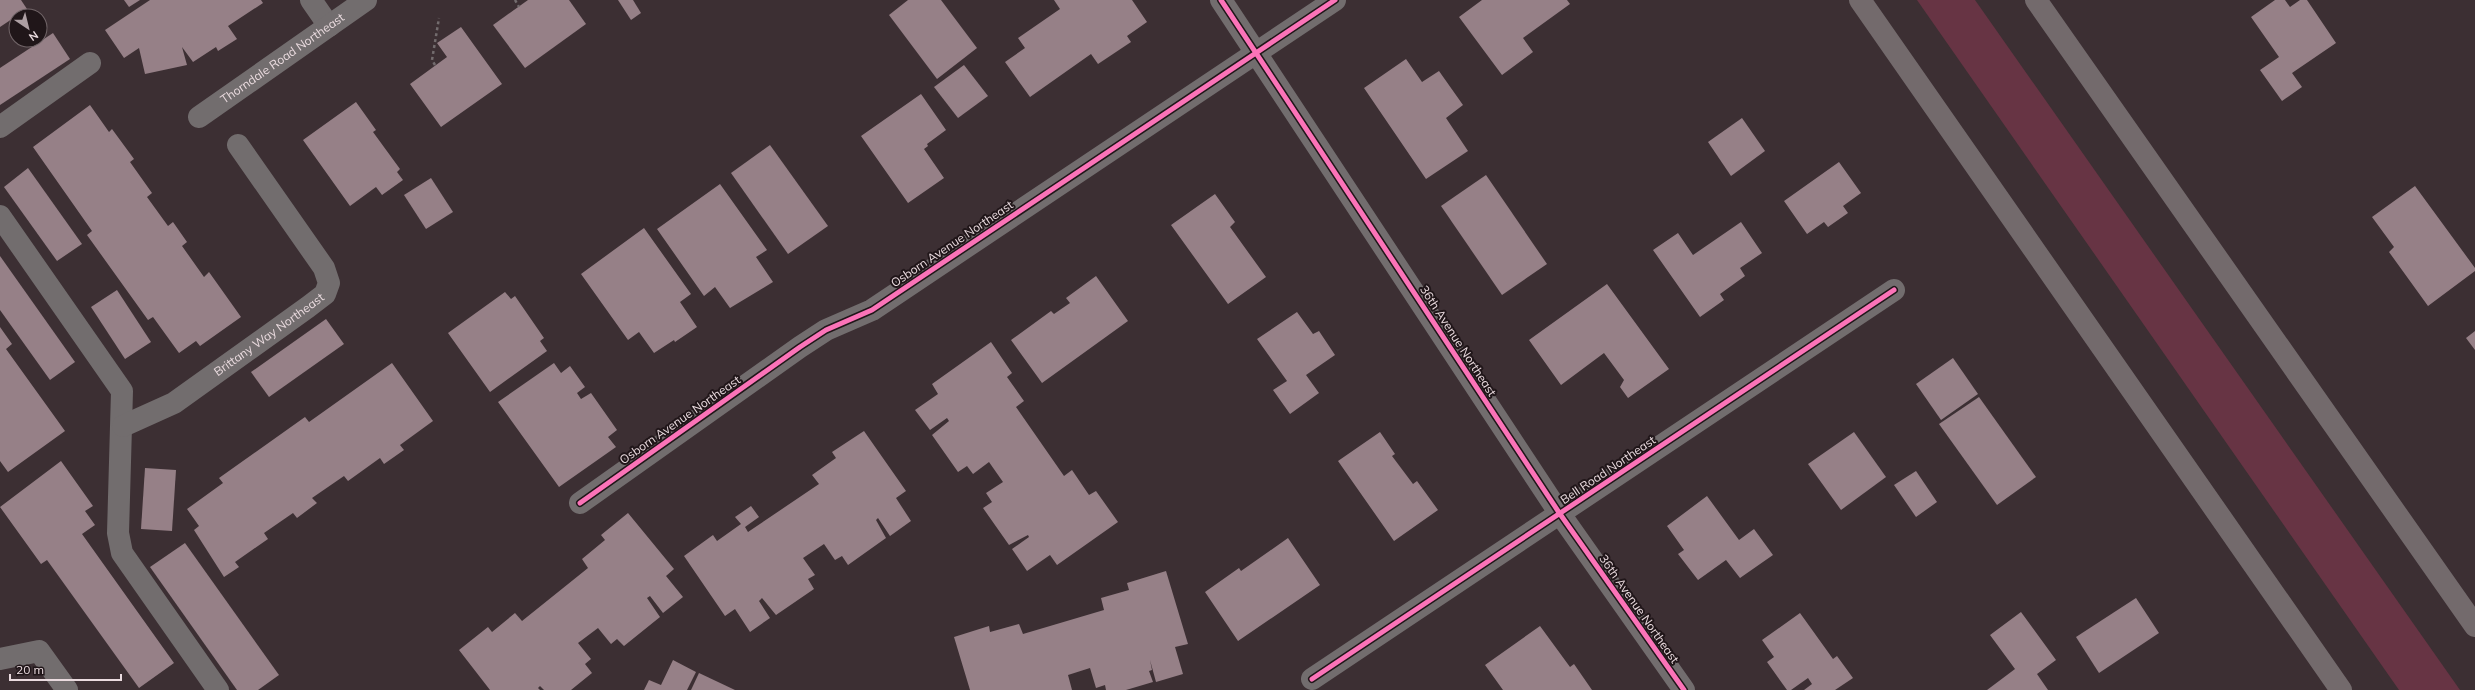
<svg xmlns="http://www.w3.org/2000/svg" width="2475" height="690" viewBox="0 0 2475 690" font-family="Mulish,sans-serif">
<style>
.green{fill:#673444}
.building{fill:#968087}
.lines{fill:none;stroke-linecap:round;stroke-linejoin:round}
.path{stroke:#736c6e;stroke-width:2.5;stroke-dasharray:3 3;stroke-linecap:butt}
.lane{stroke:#726d6e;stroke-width:22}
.street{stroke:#726d6e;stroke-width:22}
.highway{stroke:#736a6c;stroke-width:22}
.cycleway-casing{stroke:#201619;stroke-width:8}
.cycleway{stroke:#fb73b8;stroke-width:5}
.labels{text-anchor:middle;stroke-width:4;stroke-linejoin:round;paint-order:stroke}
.street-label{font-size:12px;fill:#eadbdf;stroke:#201619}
</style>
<rect width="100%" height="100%" fill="#3c2f33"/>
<!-- green -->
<path class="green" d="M1917 0H1975L2460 690H2399Z"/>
<!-- building -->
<g class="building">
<path d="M0 0H21L27 9 0 27Z"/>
<path d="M124 0H140L129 7Z"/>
<path d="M150 0H261L263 3 228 26 237 39 218 51 216 47 193 62 182 47 187 65 145 74 139 48 124 58 105 30Z"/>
<path d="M528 0H569L586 24 525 68 493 25Z"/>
<path d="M618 0H633L641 13 631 20Z"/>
<path d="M908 0H941L977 48 937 79 889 15Z"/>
<path d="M1054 0H1132L1147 22 1127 36 1131 42 1098 64 1091 54 1030 97 1005 62 1025 48 1018 38 1060 9Z"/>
<path d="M1482 0H1567L1570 4 1523 38 1533 52 1502 75 1459 17Z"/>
<path d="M2275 0H2285L2290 7 2300 0H2307L2336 43 2292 73 2302 87 2282 101 2260 70 2279 57 2251 17Z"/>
<path d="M461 27 502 84 441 127 410 84 447 57 437 43Z"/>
<path d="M53 33 70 59 0 105V68Z"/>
<path d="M1406 59 1422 82 1439 71 1463 105 1446 118 1468 151 1426 179 1364 88Z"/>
<path d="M964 65 988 96 958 118 934 87Z"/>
<path d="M921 94 946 130 927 144 928 146 924 149 944 178 908 203 861 136Z"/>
<path d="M356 102 376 130 373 132 400 169 397 172 403 180 382 195 376 187 350 206 303 140Z"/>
<path d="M90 105 109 132 112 129 134 159 130 162 152 193 147 197 168 226 173 222 187 242 182 246 204 277 209 272 241 317 200 346 196 341 179 353 153 317 148 320 87 235 92 231 33 147Z"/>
<path d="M1742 118 1765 151 1731 176 1708 142Z"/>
<path d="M770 145 828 226 788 254 731 173Z"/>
<path d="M1839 162 1861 193 1843 206 1848 213 1828 227 1824 222 1807 234 1784 201Z"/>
<path d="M28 168 82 244 57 261 4 187Z"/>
<path d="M1486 175 1547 264 1502 295 1441 206Z"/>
<path d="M431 178 453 212 426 229 404 195Z"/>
<path d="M720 184 767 250 756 257 773 282 730 308 715 287 704 296 657 229Z"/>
<path d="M2415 186 2475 268V271L2428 306 2389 252 2394 247 2372 217Z"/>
<path d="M1215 194 1235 222 1230 227 1266 277 1228 304 1171 225Z"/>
<path d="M1741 222 1762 253 1740 268 1745 276 1720 294 1724 300 1700 317 1653 250 1678 233 1693 255Z"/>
<path d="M644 228 691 294 680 302 697 327 675 342 674 340 654 353 639 332 628 340 581 274Z"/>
<path d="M0 256 75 362 50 380 0 310Z"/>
<path d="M1096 276 1128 321 1042 383 1011 340 1051 311 1054 314 1070 303 1066 298Z"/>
<path d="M1607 284 1669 369 1628 398 1620 387 1624 380 1604 353 1561 385 1529 340Z"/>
<path d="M117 290 151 342 125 359 91 307Z"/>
<path d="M505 292 511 299 515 296 544 338 540 341 547 351 490 392 448 333Z"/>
<path d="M1297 312 1313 334 1319 331 1335 355 1306 375 1319 393 1290 414 1273 390 1287 381 1257 339Z"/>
<path d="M326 319 344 344 269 397 251 372Z"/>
<path d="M0 327 12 344 6 349 65 431 8 472 0 461Z"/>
<path d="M2475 331V350L2466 338Z"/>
<path d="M991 342 1012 373 1007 377 1024 401 1016 407 1064 476 1072 470 1089 495 1096 491 1118 522 1057 565 1050 555 1027 571 1012 549 1029 537 1028 535 1009 545 983 508 992 502 986 493 1003 482 989 462 973 474 967 466 958 472 932 435 949 421 947 418 930 430 915 410 938 394 932 384Z"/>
<path d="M1953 358 1978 394 1941 420 1916 384Z"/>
<path d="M392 363 433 421 400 445 404 450 384 464 380 458 348 481 344 476 312 498 317 503 297 518 293 513 264 533 268 539 235 562 239 567 224 577 194 530 199 526 187 509 223 483 219 478 305 417 309 422Z"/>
<path d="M554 363 561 373 570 366 585 387 577 393 581 399 591 393 617 430 608 437 616 447 559 487 498 402Z"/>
<path d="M1979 397 2036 477 1997 505 1939 424Z"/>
<path d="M864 431 906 491 896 498 911 521 890 536 878 518 876 520 886 538 848 565 842 556 835 560 824 544 803 558 815 575 808 579 814 589 776 615 762 598 759 601 770 618 750 632 735 609 725 616 684 556 713 535 717 541 741 524 735 517 751 506 759 517 745 527 748 532 819 484 812 475 836 458 832 452Z"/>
<path d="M1380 432 1395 454 1392 456 1413 484 1417 481 1438 510 1394 541 1338 461Z"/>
<path d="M1854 432 1886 477 1841 510 1808 464Z"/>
<path d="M61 461 93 506 85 511 95 525 82 534 174 663 139 688 47 560 41 564 0 507Z"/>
<path d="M145 468 176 470 172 531 141 529Z"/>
<path d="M1916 471 1937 502 1916 517 1894 485Z"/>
<path d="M1707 496 1739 540 1754 529 1773 555 1740 578 1726 560 1698 580 1678 554 1684 550 1667 526Z"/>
<path d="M628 513 674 569 666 576 683 597 663 613 650 596 647 598 660 617 624 646 617 639 611 644 598 628 578 643 591 659 585 664 592 673 571 690H544L540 686 538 688 540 690H490L459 650 488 627 492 632 515 613 522 621 588 568 582 559 605 540 601 535Z"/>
<path d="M1288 538 1320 585 1238 641 1205 592 1239 568 1241 571Z"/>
<path d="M185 543 279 675 258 690H237L150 567Z"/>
<path d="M1166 571 1188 644 1175 647 1183 674 1156 682 1150 660 1152 670 1149 671 1153 682 1126 690H1106L1105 685 1096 688 1090 668 1068 675 1072 690H970L954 637 989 626 990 632 1019 624 1023 634 1104 610 1101 598 1129 590 1127 583Z"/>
<path d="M2136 598 2159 633 2099 673 2076 637Z"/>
<path d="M2021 612 2056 660 2037 674 2048 690H1987L2015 669 1990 635Z"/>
<path d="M1800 613 1833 659 1837 656 1853 678 1835 690H1804L1812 684 1808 678 1791 690H1787L1767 662 1774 657 1762 640Z"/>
<path d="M1540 626 1570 667 1574 664 1592 690H1503L1485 665Z"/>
<path d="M673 660 696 672 687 690H644L649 680 661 685Z"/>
<path d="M699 673 735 690H691Z"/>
</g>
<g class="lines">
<!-- path -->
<g class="path">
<path d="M515 0 519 7"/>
<path d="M435 65 432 60 439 18"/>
</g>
<!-- lane -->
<path class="lane" d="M0 659 39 651 67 690"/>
<!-- street -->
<g class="street">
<path d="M311 0 329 26"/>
<path d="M1221 0 1560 514 1684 690"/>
<path id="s1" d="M199 117 366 0"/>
<path d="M0 127 90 63"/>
<path d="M0 216 122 391 118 533 122 553 218 690"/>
<path id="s2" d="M123 426 174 403 308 307 325 294 329 283 324 268 238 145"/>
<path d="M580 503 800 347 826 330 872 310 1335 0"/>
<path d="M1312 679 1894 290"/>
</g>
<!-- highway -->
<g class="highway">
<path d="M1860 0 2341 690"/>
<path d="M2036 0 2475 626"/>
</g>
<defs>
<g id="cycleway">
<path d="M1221 0 1560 514 1684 690"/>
<path d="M580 503 800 347 826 330 872 310 1335 0"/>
<path d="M1312 679 1894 290"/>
</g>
</defs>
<!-- cycleway casing -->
<use href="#cycleway" class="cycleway-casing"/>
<!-- cycleway -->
<use href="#cycleway" class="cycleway"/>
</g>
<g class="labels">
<!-- street labels -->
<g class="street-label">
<text dy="4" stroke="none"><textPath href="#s1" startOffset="102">Thorndale Road Northeast</textPath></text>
<text transform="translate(952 244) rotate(-34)" y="4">Osborn Avenue Northeast</text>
<text dy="4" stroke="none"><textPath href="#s2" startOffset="173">Brittany Way Northeast</textPath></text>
<text transform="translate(1458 341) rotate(57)" y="4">36th Avenue Northeast</text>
<text transform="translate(680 420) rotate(-35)" y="4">Osborn Avenue Northeast</text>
<text transform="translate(1608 470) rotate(-34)" y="4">Bell Road Northeast</text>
<text transform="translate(1639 609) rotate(55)" y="4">36th Avenue Northeast</text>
</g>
</g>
<!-- north arrow -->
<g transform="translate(28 28) rotate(145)"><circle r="19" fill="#201619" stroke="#716568"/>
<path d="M0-3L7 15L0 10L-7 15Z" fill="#ad9fa3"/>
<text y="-6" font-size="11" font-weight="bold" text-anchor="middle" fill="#eadbdf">N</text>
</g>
<!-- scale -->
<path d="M10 674v6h111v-6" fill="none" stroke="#eadbdf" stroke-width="2"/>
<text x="16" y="674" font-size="12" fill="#eadbdf" stroke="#201619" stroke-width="3" paint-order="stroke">20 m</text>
</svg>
